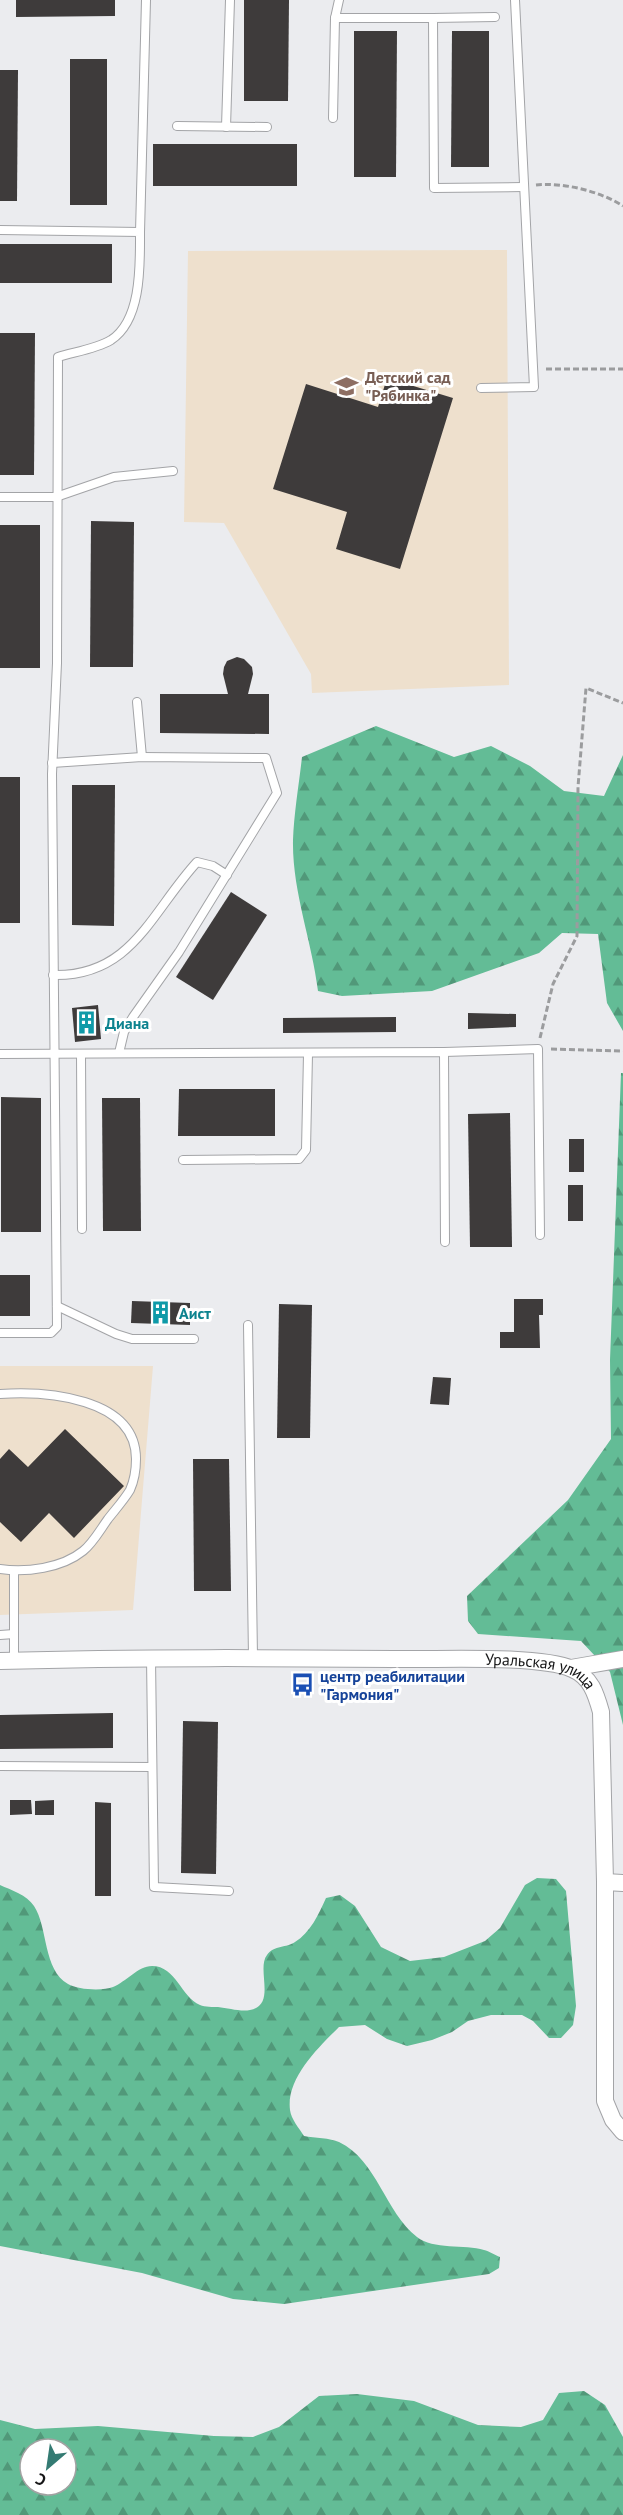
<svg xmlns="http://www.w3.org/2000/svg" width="623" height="2515" viewBox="0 0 623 2515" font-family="'PT Sans',sans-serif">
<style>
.education{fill:#eee0cd}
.forest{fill:url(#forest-firs);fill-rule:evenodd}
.building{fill:#3e3b3b}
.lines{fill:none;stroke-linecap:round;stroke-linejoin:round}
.service-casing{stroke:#a3a4a7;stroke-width:10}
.minor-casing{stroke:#a3a4a7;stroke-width:18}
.path{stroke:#9b9c9e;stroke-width:3;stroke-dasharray:6 3;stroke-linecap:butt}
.service{stroke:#fff;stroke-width:8}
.minor{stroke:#fff;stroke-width:16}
.labels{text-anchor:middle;stroke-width:6;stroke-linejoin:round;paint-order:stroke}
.education-label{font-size:16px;font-weight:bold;fill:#785e54;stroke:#fff;text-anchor:start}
.culture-label{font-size:16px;font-weight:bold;fill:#0d838f;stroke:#fff;text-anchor:start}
.transit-label{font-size:16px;font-weight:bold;fill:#164399;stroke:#fff;text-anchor:start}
.street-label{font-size:16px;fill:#161617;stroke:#fff}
</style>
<defs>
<pattern id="forest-firs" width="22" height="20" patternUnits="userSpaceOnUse" patternTransform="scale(1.5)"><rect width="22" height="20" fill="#63bc96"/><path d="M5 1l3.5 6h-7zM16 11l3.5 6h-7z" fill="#519879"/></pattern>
</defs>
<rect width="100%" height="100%" fill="#ebecef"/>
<!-- education -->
<g class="education">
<path d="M507 250 509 685 312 693 311 674 224 523 184 522 188 251Z"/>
<path d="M0 1366H153L133 1610 0 1615Z"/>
</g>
<!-- forest -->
<g class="forest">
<path d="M376 726 454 757 491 746 530 766 564 791 604 796 623 755V1031L607 1003 598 934 562 933 539 953 432 991 342 996 318 991C312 941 292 891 293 840 294 813 299 784 302 757Z"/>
<path d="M621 1073H623V1725L610 1672 581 1641 478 1634 468 1621 467 1596 568 1500 611 1439 610 1360Z"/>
<path d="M537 1878 556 1879 566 1891 576 2006 573 2025 561 2038H549L533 2021 522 2015H491L468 2021 452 2032 432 2040 407 2046 387 2039 365 2025 339 2027C319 2047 286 2078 290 2110 291 2119 299 2128 304 2136 315 2138 330 2138 339 2142 377 2160 385 2212 417 2237 433 2250 465 2244 484 2250 489 2251 495 2255 500 2257L499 2268 489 2274 284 2304 233 2299 142 2273 0 2246V1885C11 1890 27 1895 34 1906 48 1927 43 1970 68 1984 78 1990 103 1991 113 1987 126 1982 138 1966 152 1966 176 1966 181 1997 200 2005 205 2007 213 2007 218 2007 228 2008 241 2012 250 2010 277 2005 256 1969 267 1955 274 1945 287 1948 295 1942 310 1933 319 1914 326 1898L340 1895 355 1906 381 1947 410 1961 444 1957 485 1941 500 1928 525 1885Z"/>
<path d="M584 2391 605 2405 623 2437V2515H0V2420L35 2429 98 2426 214 2436 253 2437 279 2427 319 2396 357 2394 414 2401 478 2425 521 2427 543 2420 559 2393ZM30 2449H66V2485H30Z"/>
</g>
<!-- building -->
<g class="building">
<path d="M16 0H115V16L16 17Z"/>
<path d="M244 0H289L288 101H244Z"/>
<path d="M354 31H397L396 177H354Z"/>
<path d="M452 31H489V167H451Z"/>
<rect x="70" y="59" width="37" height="146"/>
<path d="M0 70H18L17 201H0Z"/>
<rect x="153" y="144" width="144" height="42"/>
<rect x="0" y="244" width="112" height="39"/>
<path d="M0 333H35L34 475H0Z"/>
<path d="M387 378 453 398 400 569 336 549 347 512 273 489 306 384 378 407Z"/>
<path d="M91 521 134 522 133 667H90Z"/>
<rect x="0" y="525" width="40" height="143"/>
<path d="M237 657 244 659 252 667 253 674 248 694H269V734L160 733V694H228L223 674 224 667 227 661Z"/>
<rect x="0" y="777" width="20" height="146"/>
<path d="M72 785H115L114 926 72 925Z"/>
<path d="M231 892 267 915 213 1000 176 977Z"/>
<path d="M98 1005 101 1039 75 1042 72 1008Z"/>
<path d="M468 1013 516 1014V1027L468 1029Z"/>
<path d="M396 1017V1032L283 1033V1018Z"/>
<path d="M179 1089H275V1136H178Z"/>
<path d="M1 1097 41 1098V1232H1Z"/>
<path d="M102 1098H140L141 1231H103Z"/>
<path d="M510 1113 512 1247H470L468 1114Z"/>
<rect x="569" y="1139" width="15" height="33"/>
<rect x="568" y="1185" width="15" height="36"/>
<rect x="0" y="1275" width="30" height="41"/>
<path d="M514 1299H543V1315H539L540 1348H500V1332H514Z"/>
<path d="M132 1301 190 1303V1325L131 1323Z"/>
<path d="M279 1304 312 1305 310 1438H277Z"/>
<path d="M433 1377 451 1378 449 1405 430 1404Z"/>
<path d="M65 1429 124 1486 74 1538 49 1513 21 1542 0 1522V1459L9 1449 28 1467Z"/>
<path d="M193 1459H229L231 1591H194Z"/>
<path d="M113 1713V1748L0 1749V1715Z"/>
<path d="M183 1721 218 1722 216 1874 181 1873Z"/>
<path d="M10 1800H31L32 1814 10 1815Z"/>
<path d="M54 1800V1815H35V1801Z"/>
<path d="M95 1802 111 1803V1896H95Z"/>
</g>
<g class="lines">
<defs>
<g id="service">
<path d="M495 17 433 18 434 188 523 187"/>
<path d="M335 18 339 0"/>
<path d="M333 118 335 18H433"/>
<path d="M177 126 267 127"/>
<path d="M226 127 230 0"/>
<path d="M0 230 140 232C140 264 142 320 111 340 96 349 74 352 58 357L57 663 52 774 57 1327 51 1333H0"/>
<path d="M140 232 146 0"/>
<path d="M481 388 534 387 515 0"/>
<path d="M0 497H56L114 477 173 471"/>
<path d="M137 702 142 757"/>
<path d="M52 763 142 757 266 758 277 793 179 952 133 1017 124 1032 119 1053"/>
<path d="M53 975C132 977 151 912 197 862L213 866 227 875"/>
<path d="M444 1052 538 1049 540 1235"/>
<path d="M0 1054 444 1052 445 1242"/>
<path d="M81 1054 82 1229"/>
<path d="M183 1160 299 1159 306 1150 308 1054"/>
<path d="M57 1306 116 1334 132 1339H194"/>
<path d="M248 1325 253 1657"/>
<path d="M0 1394C45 1391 136 1397 136 1459 136 1469 134 1481 130 1490 124 1500 115 1510 108 1519 100 1530 93 1543 83 1551 62 1568 26 1573 0 1569"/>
<path d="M14 1571V1661"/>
<path d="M0 1635 14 1634"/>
<path d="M151 1658 154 1887 229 1891"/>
<path d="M0 1766 152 1767"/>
</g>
<g id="minor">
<path id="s1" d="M0 1661C139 1657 279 1658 418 1659 453 1659 543 1656 572 1669 591 1677 596 1694 601 1712L605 1882V2101L613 2120 623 2132"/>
<path d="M571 1668 623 1659"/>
<path d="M605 1882 623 1883"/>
</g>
</defs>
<!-- service casing -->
<use href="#service" class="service-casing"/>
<!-- minor casing -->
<use href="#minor" class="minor-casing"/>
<!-- path -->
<g class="path">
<path d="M536 185C562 182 600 191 623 206"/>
<path d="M546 369H623"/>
<path d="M540 1038 553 984 577 936 578 787 586 688 623 703"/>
<path d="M551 1049 623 1051"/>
</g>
<!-- service -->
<use href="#service" class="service"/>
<!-- minor -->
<use href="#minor" class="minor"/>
</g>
<!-- icons -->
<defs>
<symbol id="school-bare" viewBox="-9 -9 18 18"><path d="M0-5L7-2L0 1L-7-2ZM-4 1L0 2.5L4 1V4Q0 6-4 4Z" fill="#8d6e63" stroke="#fff" stroke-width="2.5" paint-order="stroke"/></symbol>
<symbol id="building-bare" viewBox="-9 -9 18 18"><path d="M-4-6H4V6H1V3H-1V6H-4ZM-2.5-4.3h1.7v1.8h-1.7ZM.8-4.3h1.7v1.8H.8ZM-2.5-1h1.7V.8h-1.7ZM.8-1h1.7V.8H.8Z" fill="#0f9aa8" stroke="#fff" stroke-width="2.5" paint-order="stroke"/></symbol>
<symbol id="bus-bare" viewBox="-9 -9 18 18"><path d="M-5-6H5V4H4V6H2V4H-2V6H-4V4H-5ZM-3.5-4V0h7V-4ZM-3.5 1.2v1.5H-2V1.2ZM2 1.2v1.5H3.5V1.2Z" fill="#1a4fb4" stroke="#fff" stroke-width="2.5" paint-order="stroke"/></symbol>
</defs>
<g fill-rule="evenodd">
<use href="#school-bare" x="330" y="370" width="33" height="33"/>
<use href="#building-bare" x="70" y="1006" width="33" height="33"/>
<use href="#building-bare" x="144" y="1296" width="33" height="33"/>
<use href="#bus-bare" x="286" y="1668" width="33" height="33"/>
</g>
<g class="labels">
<!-- education labels -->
<g class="education-label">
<text x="365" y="383">Детский сад<tspan x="365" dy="18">"Рябинка"</tspan></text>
</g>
<!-- culture labels -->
<g class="culture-label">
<text x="105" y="1029">Диана</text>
<text x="179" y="1319">Аист</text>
</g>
<!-- transit labels -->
<g class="transit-label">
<text x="320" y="1682">центр реабилитации<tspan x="320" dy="18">"Гармония"</tspan></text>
</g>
<!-- street labels -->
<g class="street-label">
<text dy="6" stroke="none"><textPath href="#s1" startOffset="543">Уральская улица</textPath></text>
</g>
</g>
<!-- north arrow -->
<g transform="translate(48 2467) rotate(209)"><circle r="28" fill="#ffffff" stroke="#a2a2a2" stroke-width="1.5"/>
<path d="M0-4.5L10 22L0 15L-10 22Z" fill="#347b73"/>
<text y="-9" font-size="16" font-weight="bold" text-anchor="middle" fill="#161617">С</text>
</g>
</svg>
